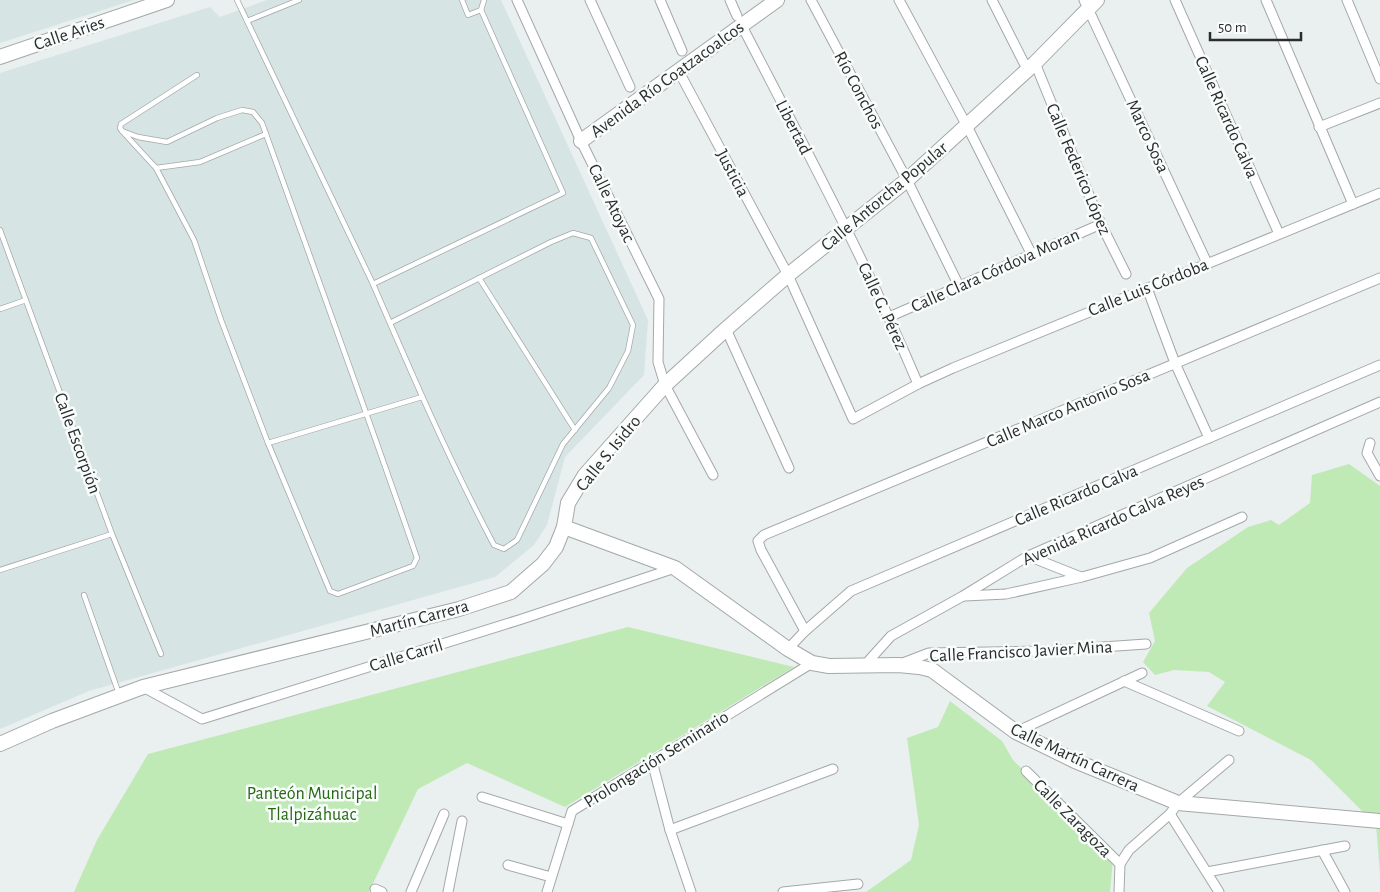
<svg xmlns="http://www.w3.org/2000/svg" width="1380" height="892" viewBox="0 0 1380 892" font-family="'Alegreya Sans',sans-serif">
<style>
.built{fill:#d6e5e3}
.green{fill:#c0eab5}
.lines{fill:none;stroke-linecap:round;stroke-linejoin:round}
.lane-casing{stroke:#a4a8a8;stroke-width:6}
.street-casing{stroke:#a4a8a8;stroke-width:11}
.secondary-casing{stroke:#a4a8a8;stroke-width:16}
.lane{stroke:#fff;stroke-width:4.5}
.street{stroke:#fff;stroke-width:9}
.secondary{stroke:#fff;stroke-width:14}
.labels{text-anchor:middle;stroke-width:5;stroke-linejoin:round;paint-order:stroke}
.street-label{font-size:18px;fill:#2b2d2d;stroke:#f8fdfc}
.park-label{font-size:18px;fill:#286814;stroke:#f8fdfc}
</style>
<rect width="100%" height="100%" fill="#eaefef"/>
<!-- built -->
<g class="built">
<path d="M0 0H134L0 43Z"/>
<path d="M267 0H501L648 320 644 375 565 457 547 525 534 545 495 577 89 691 0 729V73L210 7 220 17Z"/>
</g>
<!-- green -->
<g class="green">
<path d="M1349 464 1380 486V873L1376 825 1311 760 1207 706 1225 682 1209 672 1174 670 1155 675 1143 662 1155 641 1149 613 1187 568 1248 527 1271 520 1279 525 1310 503 1312 475Z"/>
<path d="M628 627 794 667 565 807 467 763 418 789 369 892H74L97 840 148 754Z"/>
<path d="M950 701 1002 741 1013 760 1113 859 1110 892H866L911 860 919 825 907 738 938 727Z"/>
</g>
<g class="lines">
<defs>
<g id="lane">
<path d="M237 0 373 284 563 193 481 10"/>
<path d="M462 0 468 15 481 10 484 0"/>
<path d="M247 21 299 0"/>
<path d="M122 131 138 137 167 142 217 118 242 110 253 112 262 123C314 268 367 413 417 558L413 566 338 594 330 591 268 443 221 320 194 240 156 168 122 131 120 128 121 124 197 75"/>
<path d="M156 168 200 162 266 134"/>
<path d="M0 230 112 534 161 654"/>
<path d="M479 278 575 430"/>
<path d="M373 284C411 372 449 460 494 545L504 549 517 540 563 444 609 388 628 351 633 325 591 238 573 233 551 242 390 323"/>
<path d="M0 309 26 300"/>
<path d="M268 443 422 397"/>
<path d="M0 570 112 534"/>
<path d="M84 595 119 694"/>
</g>
<g id="street">
<path d="M517 0 581 141 659 299 658 362 665 385 713 475"/>
<path d="M590 0 630 87"/>
<path d="M660 0 682 51"/>
<path d="M730 0 737 16"/>
<path d="M811 0 907 180 959 286"/>
<path d="M899 0 967 126 1032 255"/>
<path d="M992 0 1027 69"/>
<path d="M1084 0 1207 263"/>
<path d="M1175 0 1279 234"/>
<path d="M1266 0 1353 204"/>
<path d="M1347 0 1380 79"/>
<path d="M742 26C803 144 866 261 918 384"/>
<path d="M1035 63 1101 224 1126 274"/>
<path d="M678 70 788 275 853 419 918 384 953 368 1380 193"/>
<path d="M1319 127 1380 103"/>
<path d="M1147 288 1175 363 1209 438"/>
<path d="M889 317 1101 224"/>
<path d="M726 329 789 468"/>
<path d="M1370 443 1367 453 1380 476"/>
<path d="M1028 556 1081 577"/>
<path d="M965 596 1006 594 1082 577 1150 558 1242 517"/>
<path d="M805 631 761 550 758 541 764 535 1380 278"/>
<path d="M788 649 805 631 851 591 1380 365"/>
<path d="M903 663 929 653 1044 651 1146 644"/>
<path d="M864 666 891 636 963 596 1028 556 1380 402"/>
<path d="M1124 681 1239 731"/>
<path d="M143 687 202 719 522 619 675 568"/>
<path d="M1016 732 1142 673"/>
<path d="M652 761 670 830 691 892"/>
<path d="M1026 771 1120 864"/>
<path d="M482 797 568 824"/>
<path d="M1170 814 1219 892"/>
<path d="M670 830 833 769"/>
<path d="M1322 850 1345 892"/>
<path d="M508 865 551 877"/>
<path d="M1207 872 1345 846"/>
<path d="M375 889 382 892"/>
<path d="M411 892 444 814"/>
<path d="M448 892 462 821"/>
<path d="M547 892 572 811 812 663"/>
<path d="M783 892 858 884"/>
<path d="M1119 892 1120 864 1129 850 1170 814 1178 803 1229 760"/>
</g>
<g id="secondary">
<path d="M0 57 167 0"/>
<path d="M581 141 777 0"/>
<path d="M564 527 675 568 788 649 812 663 829 666 898 665 919 667 932 670 1016 732 1075 761 1178 803 1380 821"/>
<path d="M0 744 52 721 143 687 459 609 511 592 543 564 556 547 564 527 568 503 585 475 665 385 726 329 788 275 907 180 1035 63 1097 0"/>
</g>
</defs>
<!-- lane casing -->
<use href="#lane" class="lane-casing"/>
<!-- street casing -->
<use href="#street" class="street-casing"/>
<!-- secondary casing -->
<use href="#secondary" class="secondary-casing"/>
<!-- lane -->
<use href="#lane" class="lane"/>
<!-- street -->
<use href="#street" class="street"/>
<!-- secondary -->
<use href="#secondary" class="secondary"/>
</g>
<g class="labels">
<!-- street labels -->
<g class="street-label">
<text transform="translate(69 33) rotate(-19)" y="6">Calle Aries</text>
<text transform="translate(667 79) rotate(-36)" y="6">Avenida Río Coatzacoalcos</text>
<text transform="translate(859 90) rotate(62)" y="6">Río Conchos</text>
<text transform="translate(1227 117) rotate(66)" y="6">Calle Ricardo Calva</text>
<text transform="translate(794 127) rotate(63)" y="6">Libertad</text>
<text transform="translate(1148 136) rotate(65)" y="6">Marco Sosa</text>
<text transform="translate(1079 169) rotate(67)" y="6">Calle Federico López</text>
<text transform="translate(733 173) rotate(62)" y="6">Justicia</text>
<text transform="translate(884 196) rotate(-40)" y="6">Calle Antorcha Popular</text>
<text transform="translate(612 203) rotate(64)" y="6">Calle Atoyac</text>
<text transform="translate(995 270) rotate(-24)" y="6">Calle Clara Córdova Moran</text>
<text transform="translate(1148 287) rotate(-22)" y="6">Calle Luis Córdoba</text>
<text transform="translate(883 306) rotate(65)" y="6">Calle G. Pérez</text>
<text transform="translate(1068 408) rotate(-23)" y="6">Calle Marco Antonio Sosa</text>
<text transform="translate(78 443) rotate(70)" y="6">Calle Escorpión</text>
<text transform="translate(608 453) rotate(-51)" y="6">Calle S. Isidro</text>
<text transform="translate(1076 495) rotate(-23)" y="6">Calle Ricardo Calva</text>
<text transform="translate(1113 520) rotate(-24)" y="6">Avenida Ricardo Calva Reyes</text>
<text transform="translate(419 618) rotate(-15)" y="6">Martín Carrera</text>
<text transform="translate(1021 651) rotate(-3)" y="6">Calle Francisco Javier Mina</text>
<text transform="translate(406 655) rotate(-17)" y="6">Calle Carril</text>
<text transform="translate(1075 757) rotate(25)" y="6">Calle Martín Carrera</text>
<text transform="translate(656 759) rotate(-32)" y="6">Prolongación Seminario</text>
<text transform="translate(1073 818) rotate(45)" y="6">Calle Zaragoza</text>
</g>
<!-- park labels -->
<g class="park-label">
<text x="312" y="799">Panteón Municipal<tspan x="312" dy="21">Tlalpizáhuac</tspan></text>
</g>
</g>
<!-- scale -->
<path d="M1210 32v8h91v-8" fill="none" stroke="#2b2d2d" stroke-width="2.5"/>
<text x="1218" y="32" font-size="15" fill="#2b2d2d" stroke="#f8fdfc" stroke-width="4" paint-order="stroke">50 m</text>
</svg>
